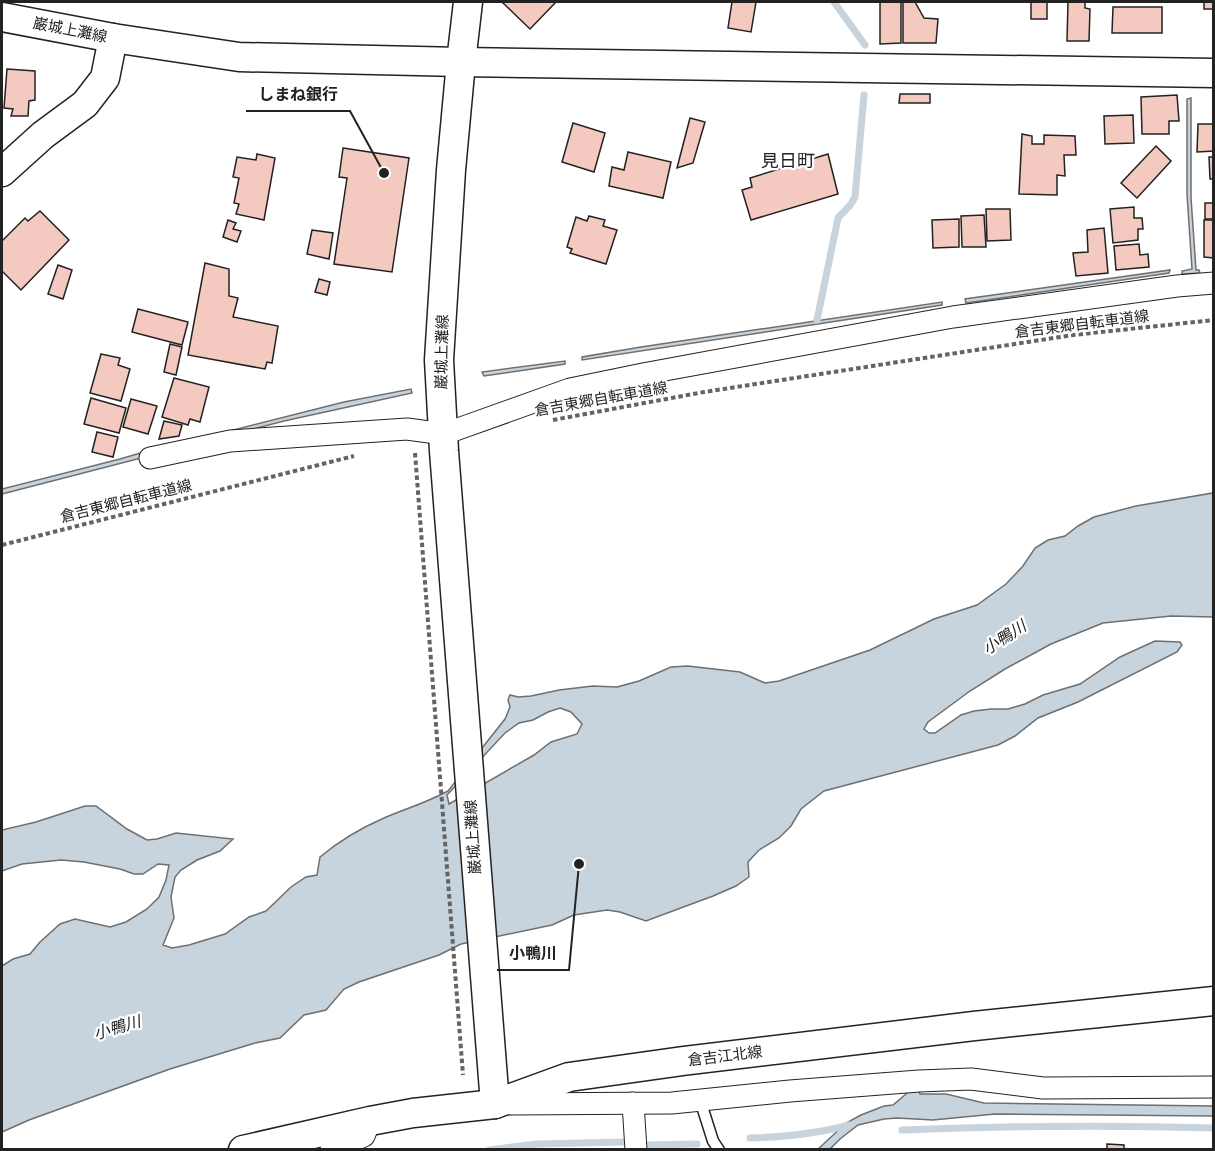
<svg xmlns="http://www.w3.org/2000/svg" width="1215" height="1151" viewBox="0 0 1215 1151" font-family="'Nunito Sans','Noto Sans JP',sans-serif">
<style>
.water{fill:#c7d3dd;stroke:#6f6f6f;stroke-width:1.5;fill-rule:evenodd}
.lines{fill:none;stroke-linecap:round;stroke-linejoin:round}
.stream{stroke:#c7d3dd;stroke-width:7}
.building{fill:#f3c9c0;stroke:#222;stroke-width:1.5}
.lane-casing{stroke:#222;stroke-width:13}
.street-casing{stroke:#222;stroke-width:23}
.secondary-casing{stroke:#222;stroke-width:31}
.path{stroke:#646464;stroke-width:4;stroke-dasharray:4.5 3;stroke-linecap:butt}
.lane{stroke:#fff;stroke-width:10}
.street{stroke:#fff;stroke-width:21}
.secondary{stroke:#fff;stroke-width:28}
.labels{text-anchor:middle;stroke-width:4.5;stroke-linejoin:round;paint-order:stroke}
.street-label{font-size:15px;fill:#222;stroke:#fff}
.water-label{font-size:16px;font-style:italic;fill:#222;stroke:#fff}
.quarter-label{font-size:18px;fill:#222;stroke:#fff}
.leader{fill:none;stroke:#222;stroke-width:2}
.callout-dot{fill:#222;stroke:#fff;stroke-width:2}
.callout-label{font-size:16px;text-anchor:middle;font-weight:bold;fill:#222;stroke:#fff;stroke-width:4.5;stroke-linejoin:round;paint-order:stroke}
</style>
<rect width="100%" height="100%" fill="#fff"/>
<!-- water -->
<g class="water">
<path d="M1191 98V198L1196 270H1199L1200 273 1182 274V271L1192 269 1187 194V99Z"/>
<path d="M1170 270 1169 273 987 300 966 303 965 299Z"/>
<path d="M942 302V305L582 360V357L641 347Z"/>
<path d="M565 361V364L484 376 482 372Z"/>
<path d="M411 389 412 393 284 421 2 494V489L120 459 178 442 190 441 344 402Z"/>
<path d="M1213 493V617L1171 616 1103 623 1051 644 1005 669 970 691 928 722 924 729 929 733H935L961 715 974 711 991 709H1008L1025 704 1043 695 1080 684 1120 657 1155 641 1180 642 1182 645 1177 652 1078 702 1038 718 1015 736 998 745 824 791 801 809 791 826 779 838 759 850 748 862 749 877 736 886 713 896 646 921 620 912 607 910 574 915 552 925 461 944 439 955 359 982 344 989 326 1010 304 1015 280 1038 255 1043 170 1069 29 1120 2 1132V966L13 959 30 954 40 942 60 924 75 919 110 927 126 922 147 909 159 897 166 880 169 865 158 864 143 874H134L120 869 84 862 61 860 22 864 2 871V830L36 822 85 806H96L127 829 147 840 157 839 176 833 233 839 220 851 197 860 181 870 175 877 171 897 174 918 163 945 172 948 189 945 225 934 249 917 266 911 291 887 306 877 317 875 320 857C339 841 361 828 384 818 405 809 428 802 448 791L505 719 510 707 508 700 510 695 518 697 531 696 559 690 593 686 617 687 639 681 671 667 688 666 740 672 765 683 779 681 870 650 934 619 977 605 1006 584 1023 566 1035 548 1048 540 1065 536 1078 526 1094 517 1136 506ZM560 708 571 712 582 724 577 734 551 742 534 755 449 804 447 795 505 733 519 723 533 720 548 712Z"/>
<path d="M906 1091H919L920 1094H946L984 1103 1213 1106V1116L995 1114 933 1120 897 1118 884 1119 858 1125 840 1139 830 1149 817 1150 846 1123 861 1115 884 1106 893 1105 906 1094Z"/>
</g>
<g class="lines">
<!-- stream -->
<g class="stream">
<path d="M834 2 865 45"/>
<path d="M817 320 838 218 851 204 855 197 864 95"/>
<path d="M902 1130C1006 1126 1110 1125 1214 1128"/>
<path d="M750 1138C783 1137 816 1134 849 1125"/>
<path d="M644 1145 697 1144"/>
<path d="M489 1150 537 1144 626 1142"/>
</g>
</g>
<!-- building -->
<g class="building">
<path d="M502 2H556L530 29Z"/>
<path d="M732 2H756L751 32 728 28Z"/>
<path d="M880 2H901V43L880 44Z"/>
<path d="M903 2H915L924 18 938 19 936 43H903Z"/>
<rect x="1031" y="2" width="16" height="17"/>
<path d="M1068 2H1085V8L1090 9 1089 41H1067Z"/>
<rect x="1204" y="2" width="10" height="7"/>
<path d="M1113 7H1162V33H1112Z"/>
<path d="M7 69 35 71V100L29 101 28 116H11L13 109 4 108Z"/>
<path d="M900 94H930V103H899Z"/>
<path d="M1177 95 1179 121H1169V134H1142L1141 97Z"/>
<path d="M1133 115 1134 143 1105 144 1104 116Z"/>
<path d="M690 118 705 122 693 163 677 168Z"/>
<path d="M573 123 605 133 594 172 562 162Z"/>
<path d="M1198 124H1214V151L1197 152Z"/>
<path d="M1022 134 1032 136V144H1044V135L1075 136 1076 155H1064L1065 176 1057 175V195L1019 194Z"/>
<path d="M1156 146 1171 161 1137 198 1121 183Z"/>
<path d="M343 148 409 158 392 272 334 264 347 178 339 177Z"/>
<path d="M628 152 671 162 663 198 609 186 612 167 624 170Z"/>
<path d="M257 154 275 158 264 220 236 214 239 204 234 203 239 178 233 177 237 157 256 160Z"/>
<path d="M828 154 838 194 751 220 742 190 752 187 750 178Z"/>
<path d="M1209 157H1214V179H1210Z"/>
<rect x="1205" y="203" width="9" height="16"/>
<path d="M1134 207V218H1142L1143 229H1138V240L1113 243 1110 209Z"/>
<path d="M986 209H1010L1011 240 987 241Z"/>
<path d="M40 211 69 240 21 290 2 271V241L25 218 28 221Z"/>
<path d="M984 215 986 247H962L961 216Z"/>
<path d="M589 216 605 220 603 226 617 230 606 264 570 253 572 249 567 247 576 217 587 221Z"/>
<path d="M959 219V247L933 248 932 220Z"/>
<path d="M228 220 236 223 233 229 241 231 237 242 223 237Z"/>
<path d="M1204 220H1214V258L1204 257Z"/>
<path d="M1104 228 1108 273 1076 276 1073 253 1088 252 1087 230Z"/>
<path d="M312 230 333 233 329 259 307 254Z"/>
<path d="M1139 244 1140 255 1148 254 1149 267 1116 270 1114 246Z"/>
<path d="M205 263 229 269V296L238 298 233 317 278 326 272 363 267 362 265 369 188 355Z"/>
<path d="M58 265 72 270 63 299 48 294Z"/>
<path d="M319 279 330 282 327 295 315 292Z"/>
<path d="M138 309 188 322 182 345 132 332Z"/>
<path d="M170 344 182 347 176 375 164 372Z"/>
<path d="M101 354 120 358 118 365 130 369 121 401 90 393Z"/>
<path d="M174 378 209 387 200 422 190 419 188 425 162 417Z"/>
<path d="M91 398 126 408 119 433 84 424Z"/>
<path d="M131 399 157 406 148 434 123 427Z"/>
<path d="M164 421 182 425 179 436 159 439Z"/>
<path d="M97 432 118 437 113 457 92 452Z"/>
<path d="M1107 1144 1124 1145V1150H1107Z"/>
</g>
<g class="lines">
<defs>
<path id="lane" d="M700 1100 713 1141 719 1150"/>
<g id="street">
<path d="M150 458 230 441 407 429 444 434 570 389 643 374 953 317 1177 286 1214 283"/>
<path d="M633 1103 636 1150"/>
<path d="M511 1104 672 1103 790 1091 919 1081 971 1079 1043 1088 1214 1087"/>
<path d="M331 1150 364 1136 370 1121"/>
</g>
<g id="secondary">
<path d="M468 2 461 62 451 170 439 360 444 451 495 1104"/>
<path d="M2 17 113 38 239 57 461 62 1214 73"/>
<path d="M2 172 43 135 85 104 105 78 113 38"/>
<path d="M243 1150 370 1121 413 1113 495 1104 569 1077 683 1061 974 1026 1214 1001"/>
</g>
</defs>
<!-- lane casing -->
<use href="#lane" class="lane-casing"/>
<!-- street casing -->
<use href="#street" class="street-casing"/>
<!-- secondary casing -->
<use href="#secondary" class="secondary-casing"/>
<!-- path -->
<g class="path">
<path d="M553 420 704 392 1073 335 1214 320"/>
<path d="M415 453 463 1075"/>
<path d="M2 545 354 456"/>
</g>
<!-- lane -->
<use href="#lane" class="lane"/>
<!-- street -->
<use href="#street" class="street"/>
<!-- secondary -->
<use href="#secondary" class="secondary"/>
</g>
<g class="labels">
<!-- street labels -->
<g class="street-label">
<text transform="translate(70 30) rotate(11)" y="5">巌城上灘線</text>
<text transform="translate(1082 324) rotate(-7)" y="5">倉吉東郷自転車道線</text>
<text transform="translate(442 352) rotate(-89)" y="5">巌城上灘線</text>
<text transform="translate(601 399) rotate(-10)" y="5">倉吉東郷自転車道線</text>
<text transform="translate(126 501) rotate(-14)" y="5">倉吉東郷自転車道線</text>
<text transform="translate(473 837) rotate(-94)" y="5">巌城上灘線</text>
<text transform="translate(725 1056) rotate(-7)" y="5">倉吉江北線</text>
</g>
<!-- water labels -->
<g class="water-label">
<text transform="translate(1004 637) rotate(-33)" y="6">小鴨川</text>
<text transform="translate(117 1027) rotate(-16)" y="6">小鴨川</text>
</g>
<!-- quarter labels -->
<g class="quarter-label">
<text x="788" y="167">見日町</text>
</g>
</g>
<!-- callouts -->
<path class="leader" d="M384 173L350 111H246M579 864L569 970H497"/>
<g class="callout-dot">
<circle cx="384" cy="173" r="6"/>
<circle cx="579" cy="864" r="6"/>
</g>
<g class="callout-label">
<text x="298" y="100">しまね銀行</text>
<text x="533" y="959">小鴨川</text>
</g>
<!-- border -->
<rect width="1215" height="1151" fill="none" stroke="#222222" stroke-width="6"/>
</svg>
